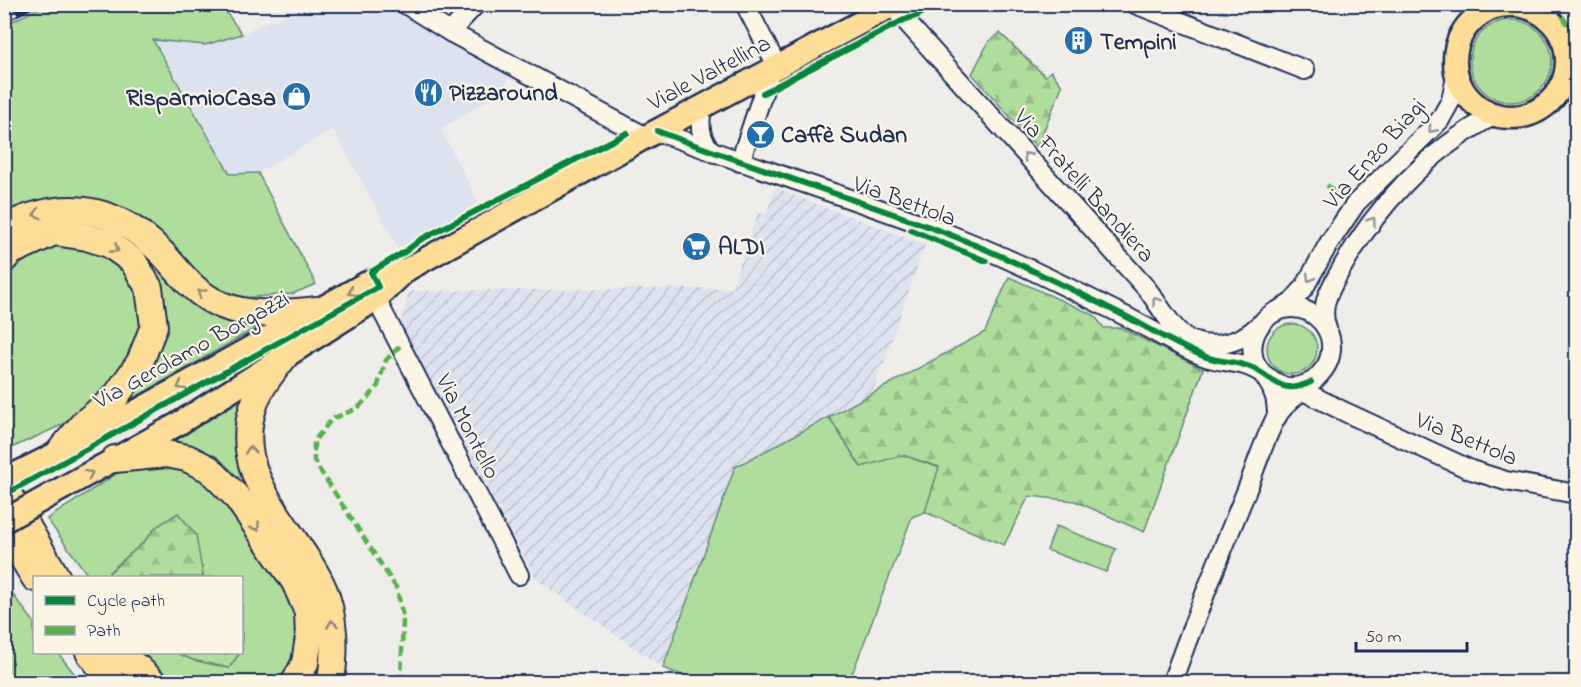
<svg xmlns="http://www.w3.org/2000/svg" width="1581" height="687" viewBox="0 0 1581 687" font-family="'Indie Flower',sans-serif">
<style>
.built{fill:#dde3ee}
.industrial{fill:url(#industrial-furrows)}
.grass{fill:#afdd9c;stroke:#65867d;stroke-width:1.5}
.forest{fill:url(#forest-firs);stroke:#65867d;stroke-width:1.5}
.lines{fill:none;stroke-linecap:round;stroke-linejoin:round}
.minor-casing{stroke:#1b2f5e;stroke-width:22}
.major-casing{stroke:#1b2f5e;stroke-width:27}
.highway-casing{stroke:#1b2f5e;stroke-width:30}
.minor{stroke:#fcf5e5;stroke-width:18}
.major{stroke:#fedd96;stroke-width:22}
.highway{stroke:#fedd96;stroke-width:26}
.rail-casing{stroke:#1b2f5e;stroke-width:7}
.rail{stroke:#fcf5e5;stroke-width:4.5;stroke-dasharray:14;stroke-linecap:butt}
.major-bridge-casing{stroke:#1b2f5e;stroke-width:27;stroke-linecap:butt}
.major-bridge{stroke:#fedd96;stroke-width:22}
.quiet{stroke:#55b248;stroke-width:4.5;stroke-dasharray:9 4.5;stroke-linecap:butt}
.cycleway-casing{stroke:#fcf5e5;stroke-width:10}
.cycleway{stroke:#00873e;stroke-width:6}
.oneway{stroke:#8c92a2}
.oneway2{stroke:#8c867a}
.labels{text-anchor:middle;stroke-width:4.5;stroke-linejoin:round;paint-order:stroke}
.poi-label{font-size:24px;font-weight:bold;fill:#1b2f5e;stroke:#fcf5e5;text-anchor:start}
.street-label{font-size:24px;fill:#1b2f5e;stroke:#fcf5e5}
</style>
<defs>
<pattern id="industrial-furrows" width="10" height="10" patternUnits="userSpaceOnUse" patternTransform="scale(1.5)"><rect width="10" height="10" fill="#dde3ee"/><path d="M-1 1l2-2M0 10L10 0M9 11l2-2" fill="none" stroke="#bdc3ce"/></pattern>
<pattern id="forest-firs" width="22" height="20" patternUnits="userSpaceOnUse" patternTransform="scale(1.5)"><rect width="22" height="20" fill="#afdd9c"/><path d="M5 1l3.5 6h-7zM16 11l3.5 6h-7z" fill="#96be89"/></pattern>
</defs>
<rect width="100%" height="100%" fill="#eeede9"/>
<filter id="ink" filterUnits="userSpaceOnUse"><feTurbulence type="fractalNoise" baseFrequency=".0167" numOctaves="2"/><feDisplacementMap in="SourceGraphic" scale="12" xChannelSelector="R" yChannelSelector="G"/><feConvolveMatrix kernelMatrix="1 2 1 2 8 2 1 2 1" color-interpolation-filters="sRGB"/></filter>
<g filter="url(#ink)">
<!-- built -->
<g class="built">
<path d="M5 5H45L5 25Z"/>
<path d="M300 5H394L510 72 505 89 441 129 479 203 398 248 333 129 258 173 230 174 152 40 205 45 242 34 262 24 293 13Z"/>
</g>
<!-- industrial -->
<path class="industrial" d="M775 188 925 245 873 393 735 467 663 668 536 579 400 325 409 291 731 288 758 213 766 215Z"/>
<!-- grass -->
<g class="grass">
<path d="M45 5H221L242 34 205 45 153 40 230 174 258 173 316 284 292 294 253 297 234 301 214 292 162 243 42 202 28 204 5 216V25Z"/>
<circle cx="1511" cy="61" r="41"/>
<path d="M104 225 263 324 124 404 148 369 165 336V309L159 285 117 237 5 250V236Z"/>
<path d="M59 245 97 251 113 260 130 278 142 297 145 321 137 347 105 396 75 419 9 449 4 439V281L13 270 39 250Z"/>
<circle cx="1292" cy="349" r="25"/>
<path d="M249 392 241 431 327 628 323 682H306L318 630 231 474 212 455 172 443Z"/>
<path d="M829 417 861 467 903 455 940 468 925 512 912 517 849 682H701L663 668 735 467Z"/>
<path d="M151 464 197 472 213 486 291 595 300 636 292 669 281 682 165 681 144 653H177L193 660 229 668 239 654 238 653 242 652V578L203 577 202 567 156 527 144 542 109 572 111 577H89L47 519 125 468Z"/>
<path d="M1056 526 1116 549 1106 572 1047 550Z"/>
<path d="M4 583 34 622V652L58 653 81 682H5Z"/>
</g>
<!-- forest -->
<g class="forest">
<path d="M1000 33 1045 76 1051 71 1062 86 1037 147 972 74 989 41Z"/>
<path d="M1009 277 1094 315 1104 328H1121L1203 369 1144 532 1075 501 1029 496 1004 545 925 512 939 467 903 455 861 467 829 417 985 332Z"/>
<path d="M178 513 196 535 203 577H111L109 573 144 542 156 527Z"/>
<path d="M238 653 239 654 229 668 193 660 177 653Z"/>
</g>
<g class="lines">
<defs>
<g id="minor">
<path d="M405 4 450 32 646 137"/>
<path d="M745 4 777 66"/>
<path d="M1135 4 1305 70"/>
<path d="M892 6 1147 289C1158 303 1168 322 1181 334 1204 353 1239 345 1259 325"/>
<path d="M450 32 476 4"/>
<path d="M702 107C699 124 699 142 715 153"/>
<path d="M657 131C746 165 837 193 927 226 996 251 1063 285 1129 318 1154 331 1179 347 1206 357 1220 362 1236 361 1250 367 1274 376 1279 397 1311 382"/>
<path d="M740 162 771 69"/>
<path d="M376 299 519 575"/>
<path d="M1279 310 1291 303 1304 288 1329 243 1356 203 1440 120 1451 100 1456 77"/>
<path d="M1327 329C1319 307 1329 291 1339 273 1374 209 1428 150 1493 116"/>
<path d="M1295 387 1345 412 1471 470 1506 481 1576 494"/>
<path d="M1172 682C1195 618 1220 555 1246 492 1256 467 1264 439 1277 416 1291 393 1325 380 1330 356 1336 331 1316 307 1290 308 1265 310 1247 335 1254 360 1257 367 1262 372 1266 379 1275 391 1277 402 1277 417"/>
</g>
<g id="major">
<circle cx="1511" cy="61" r="56"/>
<path d="M4 480 105 429 365 284 386 275 406 270 651 134 895 4"/>
<path d="M63 488 178 424 248 380 376 299 405 271"/>
</g>
<g id="highway">
<path d="M4 228C63 198 115 205 162 253 180 272 193 293 219 304 250 318 285 313 318 310"/>
<path d="M4 259 10 252 54 232 87 237 109 244 133 261 149 288 154 326 140 362 114 399 84 423 61 450"/>
<path d="M285 356C274 370 261 385 255 402 234 456 265 497 294 540 306 558 319 576 326 596 335 624 335 654 331 682"/>
<path d="M115 459 166 454 187 458 209 469 236 496 295 582 308 612 309 637 305 663 295 682"/>
<path d="M4 487 57 578"/>
<path d="M4 527 35 578"/>
<path d="M89 652 112 682"/>
<path d="M114 652 138 668 153 682"/>
</g>
</defs>
<!-- minor casing -->
<use href="#minor" class="minor-casing"/>
<!-- major casing -->
<use href="#major" class="major-casing"/>
<!-- highway casing -->
<use href="#highway" class="highway-casing"/>
<!-- minor -->
<use href="#minor" class="minor"/>
<!-- major -->
<use href="#major" class="major"/>
<!-- highway -->
<use href="#highway" class="highway"/>
<defs>
<path id="rail" d="M4 19 34 4"/>
</defs>
<!-- rail casing -->
<use href="#rail" class="rail-casing"/>
<!-- rail -->
<use href="#rail" class="rail"/>
<defs>
<path id="major-bridge" d="M4 521 63 488"/>
</defs>
<!-- major-bridge casing -->
<use href="#major-bridge" class="major-bridge-casing"/>
<!-- major-bridge -->
<use href="#major-bridge" class="major-bridge"/>
<!-- quiet -->
<g class="quiet">
<path d="M1557 4 1566 23 1576 28"/>
<path d="M1327 185 1339 196"/>
<path d="M400 346 386 360 377 388 358 408 332 419 314 441V461L397 589 403 618 401 682"/>
</g>
<defs>
<g id="cycleway">
<path d="M763 93 904 20 916 16 938 4"/>
<path d="M657 131C746 165 837 193 927 226 996 251 1063 285 1129 318 1154 331 1179 347 1206 357 1220 362 1236 361 1250 367 1274 376 1279 397 1311 382"/>
<path d="M911 230 986 261"/>
<path d="M4 495 378 287 371 272 406 251 420 240 627 133"/>
</g>
</defs>
<!-- cycleway casing -->
<use href="#cycleway" class="cycleway-casing"/>
<!-- cycleway -->
<use href="#cycleway" class="cycleway"/>
</g>
<!-- one-way arrows -->
<defs><path id="oneway-chevron" d="M-2-3.5L2.5 0L-2 3.5" fill="none" stroke-width="1.6" stroke-linecap="round" stroke-linejoin="round" transform="scale(1.5)"/></defs>
<g class="oneway">
<use href="#oneway-chevron" transform="translate(1432 129) rotate(132)"/>
<use href="#oneway-chevron" transform="translate(1027 156) rotate(-132)"/>
<use href="#oneway-chevron" transform="translate(1372 221) rotate(-54)"/>
<use href="#oneway-chevron" transform="translate(1310 278) rotate(121)"/>
<use href="#oneway-chevron" transform="translate(1156 301) rotate(-126)"/>
</g>
<g class="oneway2">
<use href="#oneway-chevron" transform="translate(37 214) rotate(164)"/>
<use href="#oneway-chevron" transform="translate(115 249) rotate(34)"/>
<use href="#oneway-chevron" transform="translate(352 292) rotate(151)"/>
<use href="#oneway-chevron" transform="translate(201 293) rotate(-145)"/>
<use href="#oneway-chevron" transform="translate(181 386) rotate(151)"/>
<use href="#oneway-chevron" transform="translate(250 450) rotate(-96)"/>
<use href="#oneway-chevron" transform="translate(89 474) rotate(-29)"/>
<use href="#oneway-chevron" transform="translate(256 527) rotate(56)"/>
<use href="#oneway-chevron" transform="translate(332 624) rotate(-99)"/>
</g>
</g>
<!-- icons -->
<defs>
<symbol id="building-disc" viewBox="-11 -11 22 22"><circle r="9.5" fill="#1f6fb2" stroke="#fcf5e5"/><path d="M-4-6H4V6H1V3H-1V6H-4ZM-2.5-4.3h1.7v1.8h-1.7ZM.8-4.3h1.7v1.8H.8ZM-2.5-1h1.7V.8h-1.7ZM.8-1h1.7V.8H.8Z" fill="#fff"/></symbol>
<symbol id="restaurant-disc" viewBox="-11 -11 22 22"><circle r="9.5" fill="#1f6fb2" stroke="#fcf5e5"/><path d="M-5-6h1v4h1v-4h1v4h1v-4h1v5L-1.5 .5V6h-2V.5L-5-1ZM5-6V6H3V1.5H1.5Q1.5-4 5-6Z" fill="#fff"/></symbol>
<symbol id="shop-disc" viewBox="-11 -11 22 22"><circle r="9.5" fill="#1f6fb2" stroke="#fcf5e5"/><path d="M-5-2.5h2.3a2.7 3.5 0 0 1 5.4 0H5L5.5 6h-11ZM-1.5-2.5h3a1.5 2.3 0 0 0-3 0Z" fill="#fff"/></symbol>
<symbol id="bar-disc" viewBox="-11 -11 22 22"><circle r="9.5" fill="#1f6fb2" stroke="#fcf5e5"/><path d="M-6-5H6L.8 .8V4.5H3.5V6h-7V4.5H-.8V.8Z" fill="#fff"/></symbol>
<symbol id="supermarket-disc" viewBox="-11 -11 22 22"><circle r="9.5" fill="#1f6fb2" stroke="#fcf5e5"/><path d="M-6-5.5h2.5l.6 2H6L4.5 2H-2.5L-4.4-4H-6ZM-1.5 3.2a1.3 1.3 0 1 0 .1 0ZM3 3.2a1.3 1.3 0 1 0 .1 0Z" fill="#fff"/></symbol>
</defs>
<g fill-rule="evenodd">
<use href="#building-disc" x="1062" y="24" width="33" height="33"/>
<use href="#restaurant-disc" x="412" y="76" width="33" height="33"/>
<use href="#shop-disc" x="280" y="80" width="33" height="33"/>
<use href="#bar-disc" x="744" y="118" width="33" height="33"/>
<use href="#supermarket-disc" x="680" y="230" width="33" height="33"/>
</g>
<g class="labels">
<!-- poi labels -->
<g class="poi-label">
<text x="1100" y="49">Tempini</text>
<text x="449" y="100">Pizzaround</text>
<text x="276" y="105" text-anchor="end">RisparmioCasa</text>
<text x="781" y="142">Caffè Sudan</text>
<text x="718" y="254">ALDI</text>
</g>
<!-- street labels -->
<g class="street-label">
<text transform="translate(709 72) rotate(-28)" y="8">Viale Valtellina</text>
<text transform="translate(1374 153) rotate(-48)" y="8">Via Enzo Biagi</text>
<text transform="translate(1085 185) rotate(48)" y="8">Via Fratelli Bandiera</text>
<text transform="translate(905 200) rotate(20)" y="8">Via Bettola</text>
<text transform="translate(191 349) rotate(-29)" y="8">Via Gerolamo Borgazzi</text>
<text transform="translate(469 426) rotate(63)" y="8">Via Montello</text>
<text transform="translate(1467 438) rotate(22)" y="8">Via Bettola</text>
</g>
</g>
<!-- margin -->
<rect width="1581" height="687" fill="none" stroke="#fcf5e5" stroke-width="24"/>
<rect x="12" y="12" width="1557" height="663" fill="none" stroke="#1b2f5e" stroke-width="2" filter="url(#ink)"/>
<!-- legend -->
<rect x="33" y="576" width="210" height="78" fill="#fcf5e5" stroke="#a2a6af" stroke-width="1.5"/>
<rect x="45" y="596" width="30" height="9" fill="#00873e" stroke="#a2a6af" stroke-width="1.5"/>
<text x="87" y="606" font-size="18" fill="#1b2f5e">Cycle path</text>
<rect x="45" y="626" width="30" height="9" fill="#55b248" stroke="#a2a6af" stroke-width="1.5"/>
<text x="87" y="636" font-size="18" fill="#1b2f5e">Path</text>
<!-- scale -->
<path d="M1356 642v9h111v-9" fill="none" stroke="#1b2f5e" stroke-width="3"/>
<text x="1365" y="642" font-size="18" fill="#1b2f5e" stroke="#fcf5e5" stroke-width="4.5" paint-order="stroke">50 m</text>
</svg>
